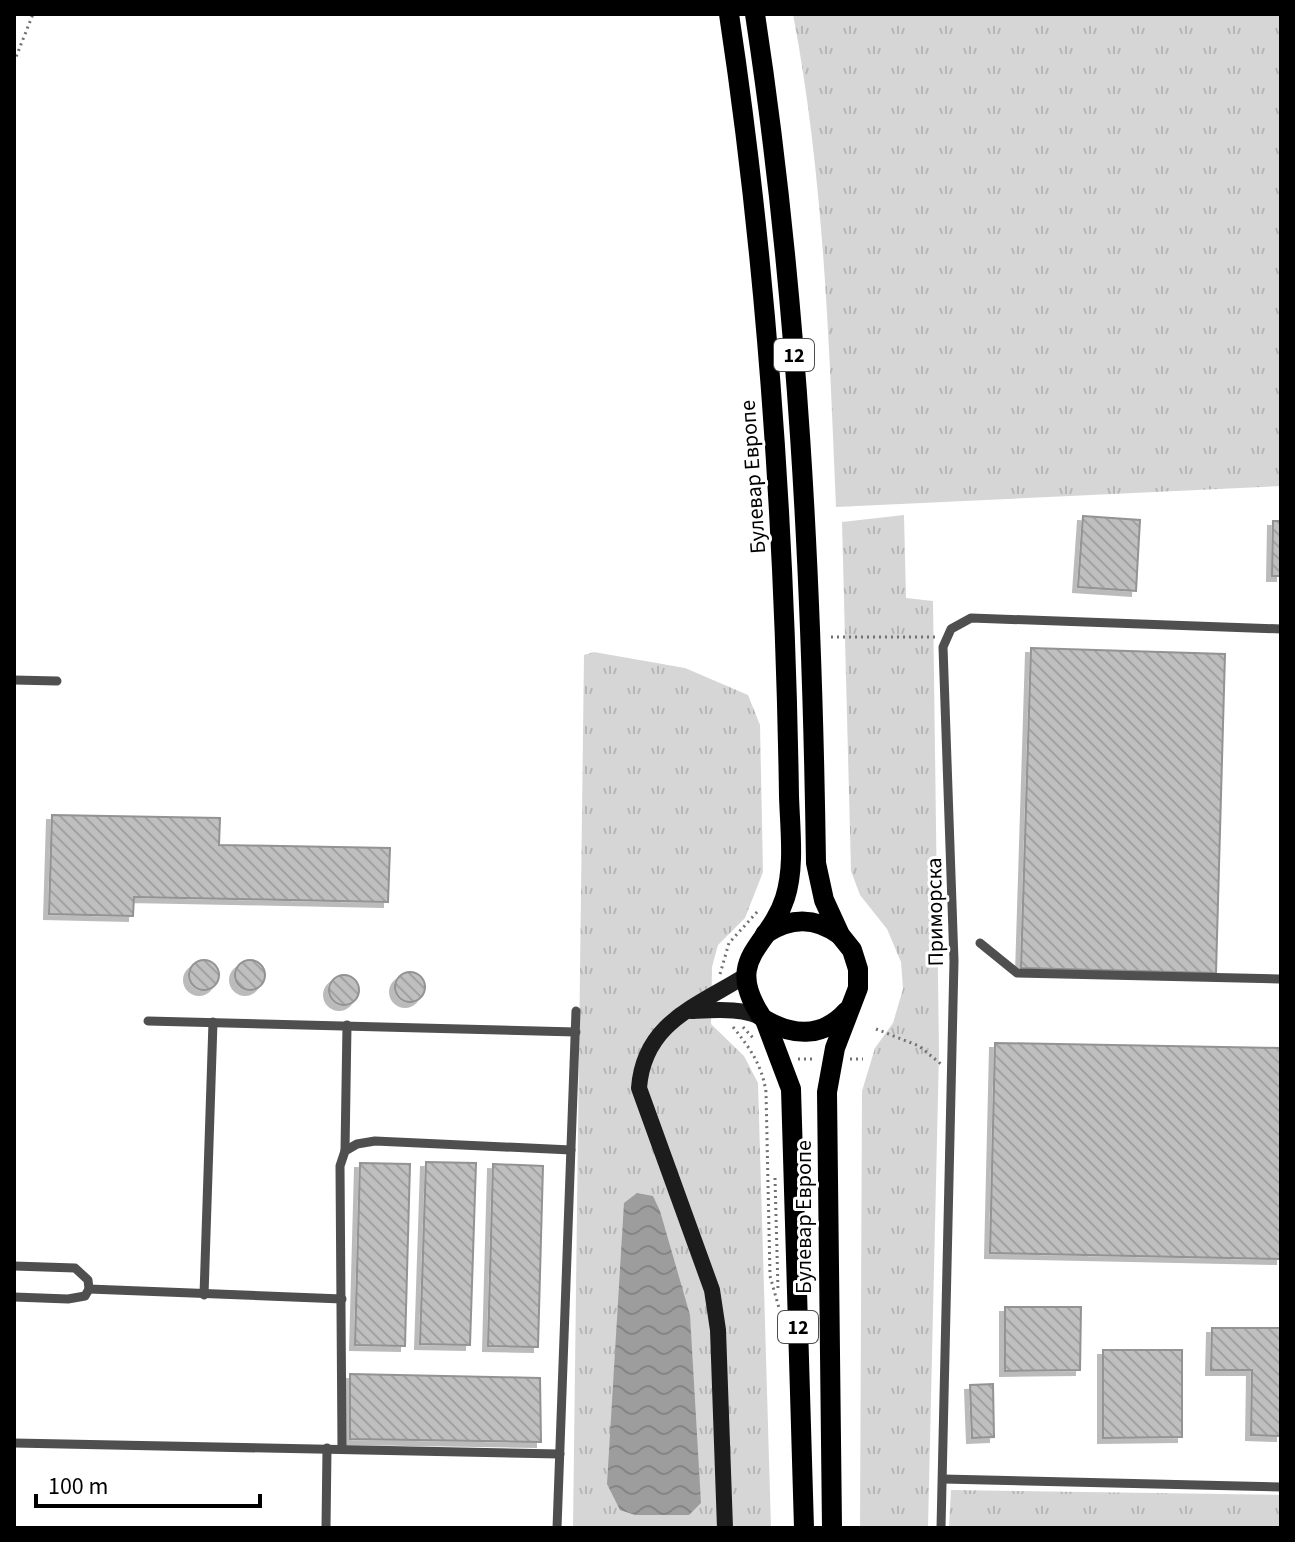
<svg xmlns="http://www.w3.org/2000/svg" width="1295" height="1542" viewBox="0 0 1295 1542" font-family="'Source Sans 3',sans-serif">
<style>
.grass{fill:url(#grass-tufts)}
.water{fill:url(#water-waves)}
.building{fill:url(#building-back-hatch);stroke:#939393;stroke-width:2;filter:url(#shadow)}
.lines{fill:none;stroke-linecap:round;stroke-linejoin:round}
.path{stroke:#717171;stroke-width:3;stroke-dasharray:2 4;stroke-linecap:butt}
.lane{stroke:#4f4f4f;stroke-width:9}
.secondary{stroke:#1c1c1c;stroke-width:16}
.primary{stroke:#000;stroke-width:20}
.labels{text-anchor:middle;stroke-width:6;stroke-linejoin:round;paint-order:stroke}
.shield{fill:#fff;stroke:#4c4c4c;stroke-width:2}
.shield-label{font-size:20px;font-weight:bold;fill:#000}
.street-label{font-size:22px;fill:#000;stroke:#fff}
</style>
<defs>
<pattern id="grass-tufts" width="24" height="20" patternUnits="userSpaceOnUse" patternTransform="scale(2)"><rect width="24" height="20" fill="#d6d6d6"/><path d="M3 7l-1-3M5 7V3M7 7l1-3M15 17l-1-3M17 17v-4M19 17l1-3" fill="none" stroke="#b6b6b6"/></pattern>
<pattern id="water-waves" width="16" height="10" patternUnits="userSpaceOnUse" patternTransform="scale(2)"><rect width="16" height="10" fill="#9d9d9d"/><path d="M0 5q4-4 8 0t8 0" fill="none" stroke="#858585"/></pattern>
<pattern id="building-back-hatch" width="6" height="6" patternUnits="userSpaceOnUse" patternTransform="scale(2)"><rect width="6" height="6" fill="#bfbfbf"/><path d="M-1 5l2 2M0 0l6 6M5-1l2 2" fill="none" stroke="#a2a2a2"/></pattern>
<filter id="shadow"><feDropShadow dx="-5" dy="5" stdDeviation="0" flood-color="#0004"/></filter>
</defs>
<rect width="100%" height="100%" fill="#fff"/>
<!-- grass -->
<g class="grass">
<path d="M793 14H1281V486L836 507C829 342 824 177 793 14Z"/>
<path d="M904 515 906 598 933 601 939 1053 928 1528H860L862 1091 875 1048 893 1023 903 989 901 962 887 929 860 895 851 871 842 522Z"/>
<path d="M594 652 685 668 748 695 760 725 763 872 745 918 718 945 712 967 711 1024 744 1056 758 1083 771 1528H573L584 655Z"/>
<path d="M951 1490 1281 1495V1528H949Z"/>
</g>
<!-- water -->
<path class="water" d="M637 1193 653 1196 660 1211 690 1315 701 1503 689 1515H635L620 1510 607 1484 624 1203Z"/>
<!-- building -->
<g class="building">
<path d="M1083 516 1140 520 1136 591 1078 587Z"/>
<path d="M1273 521H1281V576H1272Z"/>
<path d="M1031 648 1225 654 1216 973 1021 968Z"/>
<path d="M52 815 220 818 219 845 390 848 388 902 134 897 133 916 49 914Z"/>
<circle cx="204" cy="975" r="15"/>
<circle cx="250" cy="975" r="15"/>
<circle cx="410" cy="987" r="15"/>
<circle cx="344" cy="990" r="15"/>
<path d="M995 1043 1281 1048V1259L990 1253Z"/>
<path d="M426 1162 476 1163 470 1345 420 1344Z"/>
<path d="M360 1163 410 1164 405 1346 355 1345Z"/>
<path d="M493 1164 543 1166 538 1347 488 1346Z"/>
<path d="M1005 1307H1081L1080 1370 1005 1371Z"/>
<path d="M1212 1328H1281V1436L1251 1435 1252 1370H1211Z"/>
<path d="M1103 1350H1182V1437L1103 1438Z"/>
<path d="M350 1374 540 1378 541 1442 350 1439Z"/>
<path d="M993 1384 994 1437 972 1438 970 1385Z"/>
</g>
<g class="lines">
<!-- path -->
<g class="path">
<path d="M14 62 33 14"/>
<path d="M831 637H935"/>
<path d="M720 974 729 943 758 911"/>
<path d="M733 1027C750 1048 762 1065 766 1092L770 1276 779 1308"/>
<path d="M743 1027 754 1039"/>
<path d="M876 1029 919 1046 941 1064"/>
<path d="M798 1059H814"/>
<path d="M850 1059H863"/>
<path d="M775 1178 778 1290"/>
</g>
<!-- lane -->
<g class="lane">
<path d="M14 680 57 681"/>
<path d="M980 943 1017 973 1279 979"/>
<path d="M148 1021 576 1032"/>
<path d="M345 1151 347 1025"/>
<path d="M14 1266 75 1268 88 1280 89 1289 85 1296 68 1299 14 1297"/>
<path d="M89 1289 342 1299"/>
<path d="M204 1295 213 1022"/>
<path d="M14 1443 560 1454"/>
<path d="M342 1448 340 1166 345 1151 357 1144 375 1141 571 1150"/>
<path d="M943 1479 1281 1487"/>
<path d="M326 1528 327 1448"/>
<path d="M557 1528 576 1011"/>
<path d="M941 1528 954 961 943 647 951 629 971 618 1281 629"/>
</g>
<!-- secondary -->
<g class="secondary">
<path d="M691 1011C713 1010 748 1007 765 1020"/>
<path d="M725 1528 718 1330 712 1290 639 1088C644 1023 695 1007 745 976"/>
</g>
<!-- primary -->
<g class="primary">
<path d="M729 14C768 272 785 535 789 796 790 829 795 867 785 898 769 948 723 957 761 1016"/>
<path d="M755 14C798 295 812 580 816 863L824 900 840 935 852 950 858 969V988L835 1048 827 1092 832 1528"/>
<path d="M765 934C791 917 815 917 840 935"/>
<path d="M765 1020 791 1089 804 1528"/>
<path d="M765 1020C795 1037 824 1037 847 1011"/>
</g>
</g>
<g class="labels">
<!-- shield labels -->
<g class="shield">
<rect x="774" y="339" width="40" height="32" rx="6"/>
<rect x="778" y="1311" width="40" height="32" rx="6"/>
</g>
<g class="shield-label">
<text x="794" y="362">12</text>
<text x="798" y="1334">12</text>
</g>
<!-- street labels -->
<g class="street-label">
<text transform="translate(752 477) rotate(-94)" y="8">Булевар Европе</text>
<text transform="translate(934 912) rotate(-91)" y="8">Приморска</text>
<text transform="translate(803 1217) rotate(-90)" y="8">Булевар Европе</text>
</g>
</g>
<!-- border -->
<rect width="1295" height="1542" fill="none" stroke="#000000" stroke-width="32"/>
<!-- scale -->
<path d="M36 1494v12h224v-12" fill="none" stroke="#000000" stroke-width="4"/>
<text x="48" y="1494" font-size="24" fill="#000000" stroke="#ffffff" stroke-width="6" paint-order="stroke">100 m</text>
</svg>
